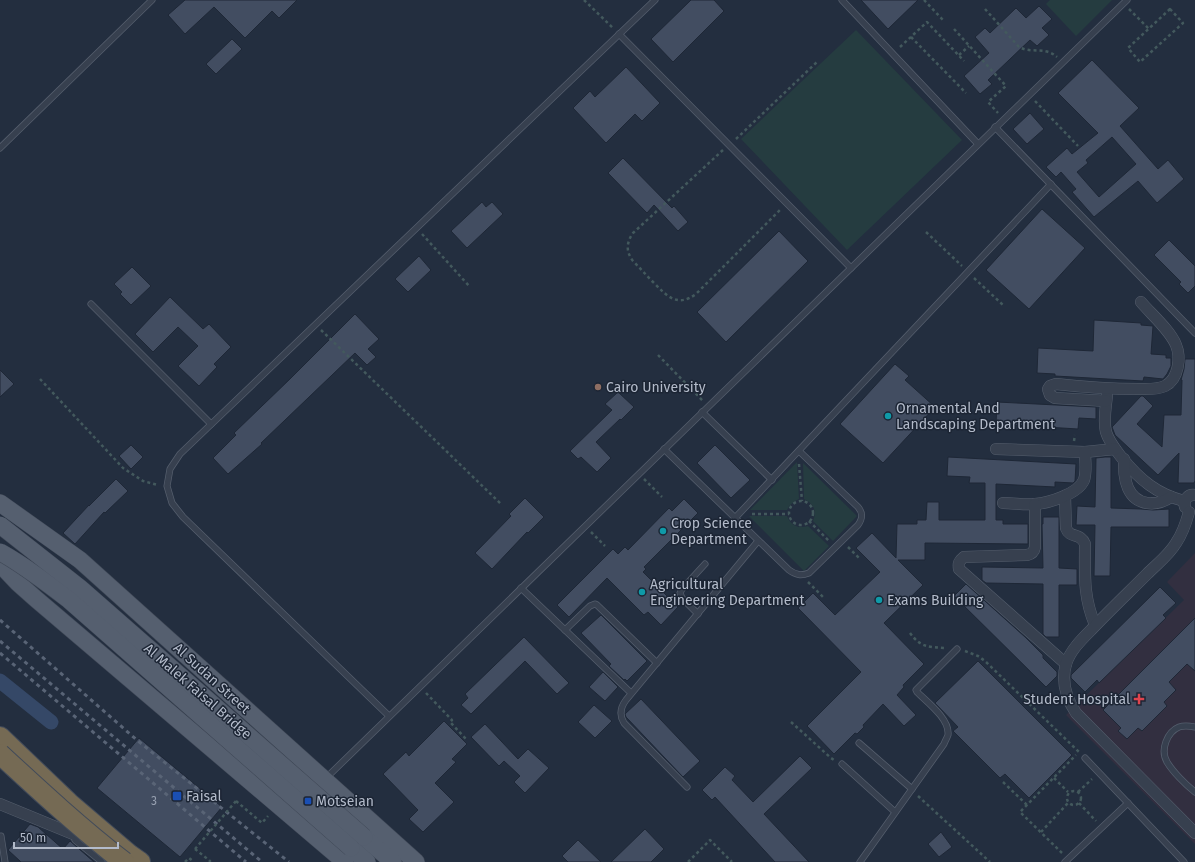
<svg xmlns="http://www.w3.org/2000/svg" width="1195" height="862" viewBox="0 0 1195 862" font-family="'Fira Sans',sans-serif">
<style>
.medical{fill:#322f40}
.green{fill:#253c40}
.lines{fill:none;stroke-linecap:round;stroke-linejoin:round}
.canal{stroke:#354867;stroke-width:15}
.building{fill:#424d61;stroke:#1e2736;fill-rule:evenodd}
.lane-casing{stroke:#555e6d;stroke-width:7}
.street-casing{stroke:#555e6d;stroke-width:12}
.primary-casing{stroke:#404958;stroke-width:18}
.highway-casing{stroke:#424b5a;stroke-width:22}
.path{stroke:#43595d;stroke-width:2.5;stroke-dasharray:3 3;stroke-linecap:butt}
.lane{stroke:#37404f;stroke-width:5.5}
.street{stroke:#37404f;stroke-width:11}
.primary{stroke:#555f6f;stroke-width:17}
.highway{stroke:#756a54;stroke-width:20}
.rail{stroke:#596476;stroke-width:3;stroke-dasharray:4 4;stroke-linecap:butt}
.primary-bridge-casing{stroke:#404958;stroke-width:18;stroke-linecap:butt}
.highway-bridge-casing{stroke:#424b5a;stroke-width:22;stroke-linecap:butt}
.path-bridge{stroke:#43595d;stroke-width:2.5;stroke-dasharray:3 3;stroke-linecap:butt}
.primary-bridge{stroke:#555f6f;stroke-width:17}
.highway-bridge{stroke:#756a54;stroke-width:20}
.education-dot{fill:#8d6e63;stroke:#1c2534;stroke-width:1.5}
.culture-dot{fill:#0f9aa8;stroke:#1c2534;stroke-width:1.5}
.health-dot{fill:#e0444e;stroke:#1c2534;stroke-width:1.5}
.transit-dot{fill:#1a4fb4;stroke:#1c2534;stroke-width:1.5}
.labels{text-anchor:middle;stroke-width:3;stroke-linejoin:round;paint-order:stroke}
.number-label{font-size:12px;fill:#97a0b0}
.poi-label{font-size:14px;fill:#b3bbca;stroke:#1c2534;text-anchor:start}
.street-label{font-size:14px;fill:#b3bbca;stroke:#1c2534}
</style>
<rect width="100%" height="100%" fill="#232e3f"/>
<!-- medical -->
<path class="medical" d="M1195 553V844L1066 715 1184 600 1167 582Z"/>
<!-- green -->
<g class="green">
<path d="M1050 0H1112L1076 36 1046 4Z"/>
<path d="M856 30 962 140 847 250 741 139Z"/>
<path d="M797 462 799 499C793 502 790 504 787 510H750Z"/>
<path d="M803 463 857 516 833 541 813 521C817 511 814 504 804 499Z"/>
<path d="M749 516H787C791 526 799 529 808 526L829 546 804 571Z"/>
</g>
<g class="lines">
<!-- canal -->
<path class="canal" d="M0 681 51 722"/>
</g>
<!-- building -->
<g class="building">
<path d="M185 0H297L279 18 272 11 245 38 214 7 185 34 168 15Z"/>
<path d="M691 0H714L724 11 673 62 651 39Z"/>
<path d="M861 0H918L888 29Z"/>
<path d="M1039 6 1052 19 1042 28 1049 35 1037 46 1030 40 988 80 992 84 980 94 964 76 989 53 975 37 985 28 990 33 1016 8 1026 18Z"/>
<path d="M232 39 242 49 216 74 206 64Z"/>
<path d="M1092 60 1139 108 1120 126 1158 169 1168 160 1184 179 1157 203 1138 181 1094 217 1072 192 1076 189 1061 172 1056 177 1046 167 1067 148 1072 154 1098 133 1058 93ZM1112 137 1136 164 1099 197 1077 172 1088 163 1086 160Z"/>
<path d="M626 67 660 103 642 121 635 114 606 143 573 108 590 91 595 97Z"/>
<path d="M1030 113 1044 129 1027 144 1013 129Z"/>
<path d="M623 158 672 208 674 206 688 222 678 231 654 205 647 213 608 173Z"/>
<path d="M482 202 486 207 492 202 503 214 467 248 451 231Z"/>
<path d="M1042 209 1085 248 1029 309 986 270Z"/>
<path d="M779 231 808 261 726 342 697 312Z"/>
<path d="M1169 240 1195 266V286L1188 293 1179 284 1181 282 1154 255Z"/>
<path d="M419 256 431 270 408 292 395 279Z"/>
<path d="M132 267 151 286 131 305 120 294 122 292 114 284Z"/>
<path d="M170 297 203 329 209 324 231 347 214 364 217 367 199 386 178 366 198 346 178 327 153 352 135 334Z"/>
<path d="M355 314 379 339 368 349 376 357 367 365 355 353 261 443 262 444 228 474 213 458 236 435 234 433 291 378Z"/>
<path d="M1094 320 1141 323V325L1153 326 1151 354 1166 355V358H1171V366L1167 374 1163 379 1144 377 1143 381 1055 376V374L1037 373 1038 348 1093 351Z"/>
<path d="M1185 359H1195V481L1194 483H1178L1179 453 1158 475 1115 435 1112 427 1141 396H1143L1153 406 1137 424 1162 447 1164 415H1181L1182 380H1181L1184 369Z"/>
<path d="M895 364 909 376 905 380 935 407 883 463 840 424Z"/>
<path d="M0 370 14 384 0 397Z"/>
<path d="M618 392 634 407 621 420 620 419 596 442 611 458 597 472 581 457 578 459 570 451 612 410 605 404Z"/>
<path d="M997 402 1096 407V419L1079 418 1078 429 996 424Z"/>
<path d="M131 445 143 457 131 469 119 456Z"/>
<path d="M715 445 750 480 731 498 697 463Z"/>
<path d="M948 457 1076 464 1075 481 1073 483 1055 482V487L996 484V520H1003V524H1028V544L925 543V560H898L923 585 884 623 924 664 903 685 904 687 897 695 916 715 904 726 883 704 863 725 864 727 857 734 855 733 834 754 807 726 861 672 798 608 813 593 835 615 880 572 856 548 872 533 896 558 897 524H917V520H926L927 502H939V520H985V483H969L970 477 947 476Z"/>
<path d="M1105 457H1111V508L1141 509 1153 510 1169 509V527H1111L1110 576H1094L1095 525H1076L1077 506 1095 507 1096 458Z"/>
<path d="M116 479 128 491 105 513 104 512 75 544 63 533 89 505V506Z"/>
<path d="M525 498 544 517 528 533 527 532 492 569 475 553 511 516 509 514Z"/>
<path d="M684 499 698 513 644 567 646 569 643 572 678 607 661 625 648 612 644 615 607 578 569 617 557 605 613 549 618 554 625 547 628 550 669 508 672 511Z"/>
<path d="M1043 517H1059V568L1077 569V585H1059V637H1046L1043 634V584L986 583 982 580V567L1043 568 1042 524H1043Z"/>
<path d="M966 584 1025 637 1043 655V658L1057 672V676L1046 687 954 596Z"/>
<path d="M1160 587 1176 603 1163 615 1166 618 1099 683 1097 680 1085 692 1071 678V675Z"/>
<path d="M601 615 647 661 627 681 625 679 624 680 609 666 611 664 581 633Z"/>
<path d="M1195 618V671L1187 664 1169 682 1176 690 1164 702 1167 706 1142 731 1138 728 1127 739 1118 731 1121 728 1103 710Z"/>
<path d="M524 637 569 683 557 694 525 661 471 714 461 705 468 698 465 694Z"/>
<path d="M978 661 1072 755 1029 798 1005 774 1000 778 953 731 958 727 935 703Z"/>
<path d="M603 672 618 687 605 701 589 687Z"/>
<path d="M641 699 700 761 683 777 626 717 625 714Z"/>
<path d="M594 705 612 721 595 738 578 722Z"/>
<path d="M444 721 467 744 452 759 456 762 435 783 454 802 423 832 409 819 418 810 383 774 406 752 409 756Z"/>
<path d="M485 724 518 759 528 749 549 768 525 793 514 782 520 776 504 761 499 766 471 737Z"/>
<path d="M139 738 222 807 180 857 97 788Z"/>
<path d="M800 756 812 768 764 814 809 862H775L715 797 712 800 702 790 725 767 735 776 732 780 753 802Z"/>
<path d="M30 824 38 827 63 849 70 841 94 862H21L8 850Z"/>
<path d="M645 829 664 849 651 862H611Z"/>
<path d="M941 832 952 847 939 857 928 844Z"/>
<path d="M578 840 601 862H568L562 856Z"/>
</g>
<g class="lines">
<defs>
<g id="lane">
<path d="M842 0 978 144"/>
<path d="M619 34 851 268"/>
<path d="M995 127 1195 333"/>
<path d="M0 148 152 0"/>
<path d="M91 304 211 424"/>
<path d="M702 412 772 480"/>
<path d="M664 449 789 570C796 575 801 576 809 573L858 525C863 518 863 513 858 507L799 451"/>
<path d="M735 518 1051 184"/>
<path d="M521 588 631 693"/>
<path d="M698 614 682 598 680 593 682 589 705 564"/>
<path d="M565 630 590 606 595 604 597 605 657 663"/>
<path d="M389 716 183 517 172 503 167 486 170 469 180 454 655 0"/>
<path d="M1195 727C1190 726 1185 725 1179 727 1167 732 1160 750 1167 762 1173 772 1186 785 1195 792"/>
<path d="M859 743 912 789"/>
<path d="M1085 758 1184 862"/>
<path d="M842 764 895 812"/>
<path d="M325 779 1127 0"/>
<path d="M687 787 624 723C619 715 620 708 626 700L758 541"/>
<path d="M1 836 5 862"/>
<path d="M75 840 102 862"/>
<path d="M860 862 944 744C945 741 947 738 948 735 950 719 927 702 917 692L916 690 957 649"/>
<path d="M1065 862 1128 803"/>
</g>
<g id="street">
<path d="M1107 395C1106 407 1103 420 1106 432 1109 442 1116 450 1122 458 1140 480 1157 494 1184 501"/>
<path d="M1106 401 1055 398 1050 395 1048 389 1050 386 1056 384C1083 387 1111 389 1138 389 1147 389 1157 390 1165 386 1179 379 1181 357 1176 345 1170 330 1151 314 1141 302"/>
<path d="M996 449 1085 452 1115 449"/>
<path d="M1124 459C1124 469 1124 479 1128 488 1136 506 1156 507 1171 497"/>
<path d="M1065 496 1066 528C1070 539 1080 532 1085 544 1085 575 1083 596 1095 625"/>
<path d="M1003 503C1014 503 1025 505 1035 504 1049 503 1078 494 1084 480 1087 471 1085 461 1085 452"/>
<path d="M1035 504V547C1034 552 1032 554 1027 555L964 557C959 561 958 563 959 569L1066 664"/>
<path d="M1185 507C1183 500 1188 494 1195 495"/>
<path d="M1189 512C1186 523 1183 533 1176 543 1169 555 1157 564 1147 574 1128 593 1109 611 1091 630 1081 640 1070 651 1066 664 1061 682 1066 698 1076 713L1195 833"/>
<path d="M0 804 73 834C79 835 84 835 89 832"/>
</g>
<g id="primary">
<path d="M0 503 80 560 416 862"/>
<path d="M0 564 18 583 36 599 345 862"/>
<path d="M364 837 393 862"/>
<path d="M351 848 367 862"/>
</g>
<path id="highway" d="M0 737 69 803 130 855 140 862"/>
</defs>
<!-- lane casing -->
<use href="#lane" class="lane-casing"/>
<!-- street casing -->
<use href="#street" class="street-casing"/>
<!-- primary casing -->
<use href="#primary" class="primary-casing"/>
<!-- highway casing -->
<use href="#highway" class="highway-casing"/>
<!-- path -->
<g class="path">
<path d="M584 0 614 29"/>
<path d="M924 0 943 20"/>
<path d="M985 9 1019 47C1032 54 1045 46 1057 57"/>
<path d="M1129 9 1149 29"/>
<path d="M1170 9 1183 23 1140 62 1128 48Z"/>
<path d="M954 29 1006 86 988 102 998 113"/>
<path d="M911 37 966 93"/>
<path d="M900 47 927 22 964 61"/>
<path d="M959 55 969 46"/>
<path d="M1035 101 1078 146"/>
<path d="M736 139 818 61"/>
<path d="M723 150 633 233C626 243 626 252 633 261 640 268 646 275 653 282 667 296 677 308 696 294L780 210"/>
<path d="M926 232 962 266"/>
<path d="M422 234 470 287"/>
<path d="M974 278 1003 305"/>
<path d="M321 330 501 504"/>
<path d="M658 355 703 401"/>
<path d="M40 379 123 468 143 481 158 485"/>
<path d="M1074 441 1075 435"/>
<path d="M799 464 802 501"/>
<path d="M644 479 662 497"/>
<circle cx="801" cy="513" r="12"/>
<path d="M752 514H789"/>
<path d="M809 521 829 541"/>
<path d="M591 532 605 546"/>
<path d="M848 547 860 559"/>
<path d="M808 582 823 597"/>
<path d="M910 633C920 647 928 647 945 648"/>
<path d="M965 651 978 656 985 661 1079 752"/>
<path d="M426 693 452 720 450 722 466 739"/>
<path d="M791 722 831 758 834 760"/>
<path d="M1054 778 1068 792"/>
<path d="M1003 782 1027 805"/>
<circle cx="1074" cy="798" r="7"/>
<path d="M1078 792 1092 779"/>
<path d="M918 796 990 862"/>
<path d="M236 801 262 823 268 816"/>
<path d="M1079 803 1096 821"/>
<path d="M1041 832 1068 803"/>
<path d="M195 849 210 861 209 862"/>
<path d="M1062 853 1020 812 1076 755"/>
<path d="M185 862 189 858 194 862"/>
<path d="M688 862 710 840 732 862"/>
</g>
<!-- lane -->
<use href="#lane" class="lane"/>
<!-- street -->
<use href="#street" class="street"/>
<!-- primary -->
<use href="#primary" class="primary"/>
<!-- highway -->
<use href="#highway" class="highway"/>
<!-- rail -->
<g class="rail">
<path d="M0 620 138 741 289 862"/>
<path d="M0 641 262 862"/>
<path d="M0 653 246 862"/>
</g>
<defs>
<g id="primary-bridge">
<path d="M0 525 80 588 364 837"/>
<path d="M0 552C25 566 47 583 69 600L351 848"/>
</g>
<path id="highway-bridge" d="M0 754C40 791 80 828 124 862"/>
</defs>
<!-- primary-bridge casing -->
<use href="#primary-bridge" class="primary-bridge-casing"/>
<!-- highway-bridge casing -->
<use href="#highway-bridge" class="highway-bridge-casing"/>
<!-- path-bridge -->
<path class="path-bridge" d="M195 849 236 801"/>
<!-- primary-bridge -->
<use href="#primary-bridge" class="primary-bridge"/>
<!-- highway-bridge -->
<use href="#highway-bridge" class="highway-bridge"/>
</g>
<!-- markers -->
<circle class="education-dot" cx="598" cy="387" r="4"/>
<g class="culture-dot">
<circle cx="888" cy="416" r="4"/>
<circle cx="663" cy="531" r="4"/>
<circle cx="642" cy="592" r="4"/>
<circle cx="879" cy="600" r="4"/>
</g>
<path class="health-dot" d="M1137 693h4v4h4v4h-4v4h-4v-4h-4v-4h4z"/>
<g class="transit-dot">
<rect x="172" y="791" width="10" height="10" rx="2"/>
<rect x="304" y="797" width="8" height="8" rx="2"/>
</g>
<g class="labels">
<!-- number labels -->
<g class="number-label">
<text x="154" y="805">3</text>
</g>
<!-- poi labels -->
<g class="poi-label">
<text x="606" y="392">Cairo University</text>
<text x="896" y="413">Ornamental And<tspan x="896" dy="16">Landscaping Department</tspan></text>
<text x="671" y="528">Crop Science<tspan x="671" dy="16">Department</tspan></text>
<text x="650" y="589">Agricultural<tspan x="650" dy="16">Engineering Department</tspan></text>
<text x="887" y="605">Exams Building</text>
<text x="1130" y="704" text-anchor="end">Student Hospital</text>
<text x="186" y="801">Faisal</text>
<text x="316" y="806">Motseian</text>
</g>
<!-- street labels -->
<g class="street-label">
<text transform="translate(212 678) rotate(42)" y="5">Al Sudan Street</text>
<text transform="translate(198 691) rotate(41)" y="5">Al Malek Faisal Bridge</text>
</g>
</g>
<!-- scale -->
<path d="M14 842v6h104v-6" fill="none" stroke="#b3bbca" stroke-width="2"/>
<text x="20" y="842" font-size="12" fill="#b3bbca" stroke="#1c2534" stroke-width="3" paint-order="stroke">50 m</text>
</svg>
